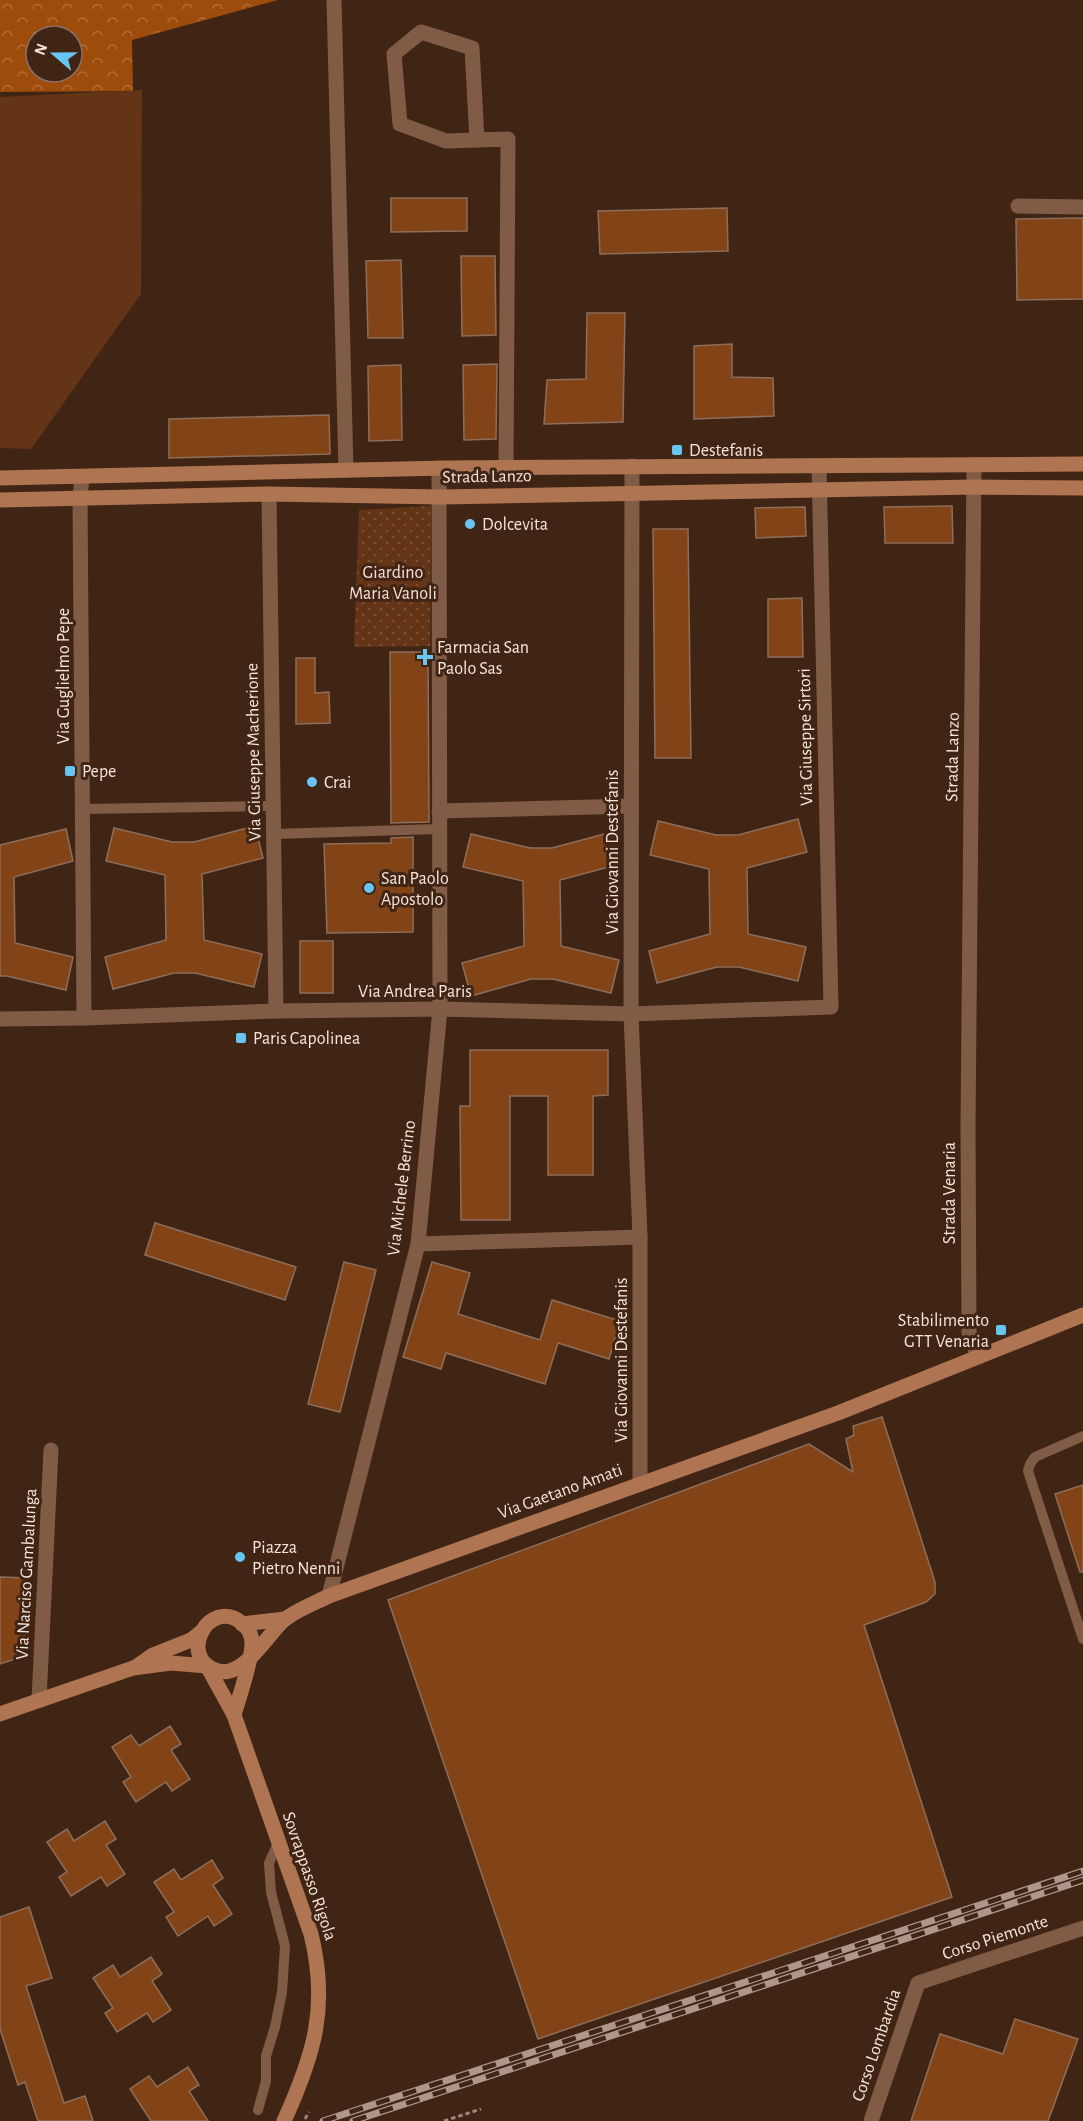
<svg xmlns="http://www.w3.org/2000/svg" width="1083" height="2121" viewBox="0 0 1083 2121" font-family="'Alegreya Sans',sans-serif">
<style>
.grass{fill:url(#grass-dots)}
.forest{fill:url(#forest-crowns);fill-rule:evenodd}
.pitch{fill:#633415}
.building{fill:#824317;stroke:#8d6e5b;stroke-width:1.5}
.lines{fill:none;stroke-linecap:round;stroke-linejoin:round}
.path{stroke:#9e877a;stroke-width:3;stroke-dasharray:4.5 3;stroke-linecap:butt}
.lane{stroke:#805c47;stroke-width:10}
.street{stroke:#805c47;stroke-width:15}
.secondary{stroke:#af7553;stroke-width:15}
.rail-casing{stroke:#ad978b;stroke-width:7}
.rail{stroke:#402515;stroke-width:4.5;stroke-dasharray:14;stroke-linecap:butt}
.poi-dot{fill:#68c4f0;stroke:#402515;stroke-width:2}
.labels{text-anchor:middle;stroke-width:6;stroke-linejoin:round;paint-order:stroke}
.poi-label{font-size:18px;fill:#f6e4da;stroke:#402515;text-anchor:start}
.street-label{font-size:18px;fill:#f6e4da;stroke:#402515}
.park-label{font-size:18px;fill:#f7dfd2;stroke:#402515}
</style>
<defs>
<pattern id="grass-dots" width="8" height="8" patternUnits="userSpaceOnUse" patternTransform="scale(1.5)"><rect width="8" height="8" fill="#633415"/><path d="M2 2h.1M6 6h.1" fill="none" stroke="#7a5136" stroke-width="1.8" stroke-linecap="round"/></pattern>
<pattern id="forest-crowns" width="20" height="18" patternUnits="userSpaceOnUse" patternTransform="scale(1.5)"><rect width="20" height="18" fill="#9e4c0b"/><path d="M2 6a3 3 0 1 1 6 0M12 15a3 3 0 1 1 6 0" fill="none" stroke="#b16e3a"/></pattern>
</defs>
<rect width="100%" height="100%" fill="#402515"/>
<!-- grass -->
<path class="grass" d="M431 506 430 646 354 647 359 510Z"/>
<!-- forest -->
<path class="forest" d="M0 0H278L132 40 133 91 0 92ZM36 36H72V72H36Z"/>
<!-- pitch -->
<path class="pitch" d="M142 90 141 294 31 449 0 448V97Z"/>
<!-- building -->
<g class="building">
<path d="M391 198H467V231L391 232Z"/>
<path d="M727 208 728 251 600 254 598 211Z"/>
<path d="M1083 218V299L1017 300 1016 219Z"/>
<path d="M461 256H495L496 335 462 336Z"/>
<path d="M401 260 403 338H368L366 261Z"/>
<path d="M587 313H625L623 422 544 424 547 380 586 379Z"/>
<path d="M732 344V377L773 378 774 416 694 419V346Z"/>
<path d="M497 364 496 439 464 440 463 365Z"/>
<path d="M401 365 402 440 369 441 368 366Z"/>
<path d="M329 415 330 454 169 458V419Z"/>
<path d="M952 506 953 543H885L884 507Z"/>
<path d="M805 507 806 536 756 538 755 508Z"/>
<path d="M653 529H688L691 758H655Z"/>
<path d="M802 598 803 657H768V599Z"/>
<path d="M390 652H428L429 822 391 823Z"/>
<path d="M296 658H315V693L329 692 330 723 296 724Z"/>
<path d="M798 819 807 852 747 868 748 934 806 947 798 981 739 967H717L657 983 649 951 710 934 709 869 650 855 658 821 716 835H738Z"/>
<path d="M255 826 263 858 202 874 204 940 262 954 254 987 195 973H174L113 989 105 957 166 940 165 875 106 861 114 828 172 842H194Z"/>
<path d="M66 829 73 861 14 877 15 943 73 957 66 990 7 976H0V845Z"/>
<path d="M612 832 620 864 560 880 561 946 619 960 611 993 553 979H531L471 996 462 963 524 946 523 881 463 867 471 834 530 848H552Z"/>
<path d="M413 837V932L327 933 324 844 391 843V838Z"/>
<rect x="300" y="941" width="33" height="52"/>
<path d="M470 1050H608V1095L593 1096V1175H548V1096H510V1220H461L460 1106H470Z"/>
<path d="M155 1223 296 1267 285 1300 145 1255Z"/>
<path d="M344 1262 376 1270 340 1412 308 1404Z"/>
<path d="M432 1262 470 1273 458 1314 540 1340 552 1300 620 1321 609 1359 558 1343 545 1384 446 1353 441 1369 403 1357Z"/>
<path d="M882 1417 935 1582V1594L926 1602 864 1625 952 1897 538 2039 388 1600 809 1444 853 1472 846 1439 854 1435 853 1426Z"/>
<path d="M1083 1485V1572H1080L1055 1494Z"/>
<path d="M0 1577 27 1578 24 1656 0 1664Z"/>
<path d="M170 1726 181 1744 171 1750 190 1779 172 1791 166 1782 136 1802 123 1782 131 1777 112 1747 131 1735 139 1746Z"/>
<path d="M105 1821 116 1839 106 1845 125 1874 107 1886 101 1877 71 1896 59 1877 67 1872 47 1842 67 1829 74 1841Z"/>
<path d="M212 1860 223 1878 213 1885 232 1914 214 1926 208 1916 178 1936 166 1917 174 1912 154 1882 174 1869 181 1880Z"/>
<path d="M29 1907 52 1978 26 1986 64 2103 85 2096 93 2121H38L25 2082 18 2085 0 2029V1917Z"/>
<path d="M151 1957 162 1974 152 1981 171 2010 153 2022 147 2013 117 2032 105 2013 113 2008 93 1978 113 1965 120 1977Z"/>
<path d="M1015 2019 1078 2039 1048 2121H911L940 2034 1003 2054Z"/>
<path d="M188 2067 199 2085 189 2091 208 2121H151L130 2089 149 2076 157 2087Z"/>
</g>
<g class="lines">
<!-- path -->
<g class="path">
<path d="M305 2119 309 2112"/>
<path d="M444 2121 481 2109"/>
</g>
<!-- lane -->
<g class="lane">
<path d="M83 809 273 806"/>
<path d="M274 834 438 829"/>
<path d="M1083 1436 1035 1457 1030 1464 1028 1471 1083 1639"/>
<path d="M258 2110 266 2081V2056L275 2027 282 1992 285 1946 271 1892 269 1863 278 1843"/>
</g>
<!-- street -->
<g class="street">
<path d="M334 0 346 470"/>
<path d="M477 140 472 48 421 32 394 54 400 124 446 141 508 139 506 467"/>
<path d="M1018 206 1083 207"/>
<path d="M974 465 968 1127 969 1332 978 1357"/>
<path d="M632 466 631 1014 640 1237V1483"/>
<path d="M82 477 80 498 84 1018"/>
<path d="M269 494 276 1011"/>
<path d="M439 811 631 806"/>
<path d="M0 1019 84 1018 276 1011 440 1009 631 1014 831 1007 819 466"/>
<path d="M418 1244 640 1237"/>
<path d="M329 1596 418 1244 440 1009 439 468"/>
<path d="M39 1700 51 1450"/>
<path d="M871 2121 918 1983 1083 1928"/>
</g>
<!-- secondary -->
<g class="secondary">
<path d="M0 478 446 468 1083 464"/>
<path d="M0 500 269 494 440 497 974 487 1083 488"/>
<path d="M242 1624 285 1619"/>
<path d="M207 1666 234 1715 311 1934C329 2007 314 2055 284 2121"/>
<path d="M136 1667 153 1655 191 1640 201 1632"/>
<path d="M0 1714 133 1668 171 1663 207 1666"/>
<path d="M234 1715C239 1697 252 1661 252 1643 252 1635 248 1628 242 1623 208 1596 176 1659 218 1671 244 1678 267 1635 284 1620 296 1610 315 1603 329 1596L838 1413 1083 1315"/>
</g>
<defs>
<g id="rail">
<path d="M323 2121 1083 1871"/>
<path d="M353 2121 1083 1880"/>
</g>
</defs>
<!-- rail casing -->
<use href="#rail" class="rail-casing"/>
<!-- rail -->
<use href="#rail" class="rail"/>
</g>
<!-- markers -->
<g class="poi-dot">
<rect x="671" y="444" width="12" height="12" rx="3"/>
<circle cx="470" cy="524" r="6"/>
<path d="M422 648h6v6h6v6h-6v6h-6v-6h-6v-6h6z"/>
<rect x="64" y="765" width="12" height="12" rx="3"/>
<circle cx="312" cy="782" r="6"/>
<circle cx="369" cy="888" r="6"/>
<rect x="235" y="1032" width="12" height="12" rx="3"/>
<rect x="995" y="1324" width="12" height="12" rx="3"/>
<circle cx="240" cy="1557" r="6"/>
</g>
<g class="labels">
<!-- poi labels -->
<g class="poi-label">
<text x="689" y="456">Destefanis</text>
<text x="482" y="530">Dolcevita</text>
<text x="437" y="653">Farmacia San<tspan x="437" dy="21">Paolo Sas</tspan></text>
<text x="82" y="777">Pepe</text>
<text x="324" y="788">Crai</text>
<text x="381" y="884">San Paolo<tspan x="381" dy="21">Apostolo</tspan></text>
<text x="253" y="1044">Paris Capolinea</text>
<text x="989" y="1326" text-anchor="end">Stabilimento<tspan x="989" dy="21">GTT Venaria</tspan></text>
<text x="252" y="1553">Piazza<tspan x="252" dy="21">Pietro Nenni</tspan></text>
</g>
<!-- street labels -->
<g class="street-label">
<text transform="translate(487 476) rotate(-1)" y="6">Strada Lanzo</text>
<text transform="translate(63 676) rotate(-90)" y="6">Via Guglielmo Pepe</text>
<text transform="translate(805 737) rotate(-91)" y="6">Via Giuseppe Sirtori</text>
<text transform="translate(253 752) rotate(-91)" y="6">Via Giuseppe Macherione</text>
<text transform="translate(952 757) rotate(-89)" y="6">Strada Lanzo</text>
<text transform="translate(612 852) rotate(-90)" y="6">Via Giovanni Destefanis</text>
<text x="415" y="997">Via Andrea Paris</text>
<text transform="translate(401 1188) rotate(-83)" y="6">Via Michele Berrino</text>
<text transform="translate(949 1193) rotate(-90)" y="6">Strada Venaria</text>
<text transform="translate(621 1360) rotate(-90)" y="6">Via Giovanni Destefanis</text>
<text transform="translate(560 1491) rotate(-20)" y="6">Via Gaetano Amati</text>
<text transform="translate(26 1574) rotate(-87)" y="6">Via Narciso Gambalunga</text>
<text transform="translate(310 1876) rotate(71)" y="6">Sovrappasso Rigola</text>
<text transform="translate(995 1937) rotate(-18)" y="6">Corso Piemonte</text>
<text transform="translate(876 2045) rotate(-71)" y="6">Corso Lombardia</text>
</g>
<!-- park labels -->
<g class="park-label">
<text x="393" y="578">Giardino<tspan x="393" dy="21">Maria Vanoli</tspan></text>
</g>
</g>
<!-- north arrow -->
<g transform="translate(54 54) rotate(290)"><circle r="28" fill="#402515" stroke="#897164" stroke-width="1.5"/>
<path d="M0-4.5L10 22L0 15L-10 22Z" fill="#68c4f0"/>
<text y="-9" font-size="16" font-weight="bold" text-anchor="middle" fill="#f6e4da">N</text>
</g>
</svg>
